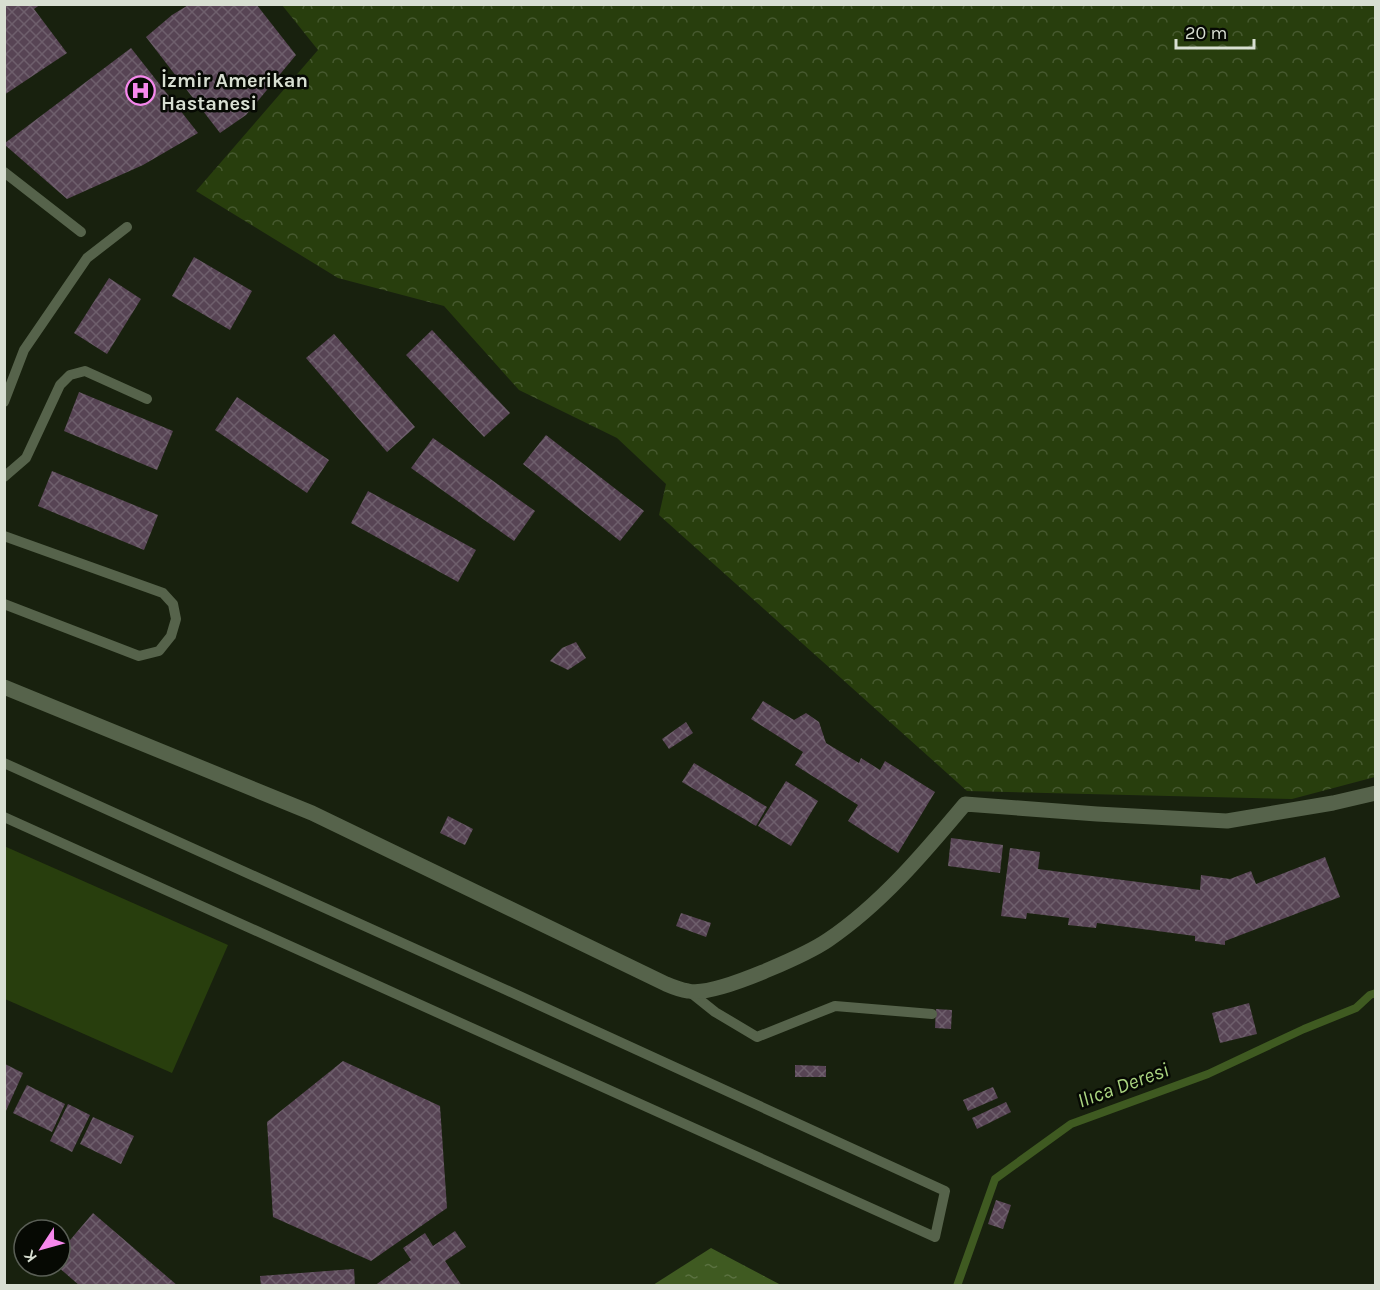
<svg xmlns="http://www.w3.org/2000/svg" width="1380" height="1290" viewBox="0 0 1380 1290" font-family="Karla,sans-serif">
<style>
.forest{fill:url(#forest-crowns)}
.garden{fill:#283e0d}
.water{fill:url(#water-ripples)}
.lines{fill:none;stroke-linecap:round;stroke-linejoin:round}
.stream{stroke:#3f5a21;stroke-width:8}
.building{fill:url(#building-cross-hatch)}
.service{stroke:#56634b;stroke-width:10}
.minor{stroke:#56634b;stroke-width:15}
.labels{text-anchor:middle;stroke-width:5;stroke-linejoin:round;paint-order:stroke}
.poi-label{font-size:20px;font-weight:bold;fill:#d8dfd2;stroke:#060903;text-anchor:start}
.water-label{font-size:21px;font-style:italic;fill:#abd581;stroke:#060903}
</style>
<defs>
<pattern id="forest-crowns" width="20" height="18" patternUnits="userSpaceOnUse" patternTransform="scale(1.5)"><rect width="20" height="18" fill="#283e0d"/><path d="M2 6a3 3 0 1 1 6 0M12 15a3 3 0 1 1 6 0" fill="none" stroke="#46592f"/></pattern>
<pattern id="water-ripples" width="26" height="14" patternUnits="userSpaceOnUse" patternTransform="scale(1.5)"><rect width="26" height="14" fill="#3f5a21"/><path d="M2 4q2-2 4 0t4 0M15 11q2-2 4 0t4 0" fill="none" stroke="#5a7140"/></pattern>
<pattern id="building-cross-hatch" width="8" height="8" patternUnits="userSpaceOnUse" patternTransform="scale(1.5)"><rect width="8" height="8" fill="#574454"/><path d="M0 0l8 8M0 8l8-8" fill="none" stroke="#6e5f6c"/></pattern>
</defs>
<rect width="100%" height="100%" fill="#18210e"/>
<!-- forest -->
<path class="forest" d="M282 5H1375V777L1292 799 967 791 659 515 666 484 617 438 519 390 444 306 338 278 196 191 318 50Z"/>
<!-- garden -->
<path class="garden" d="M4 846 228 945 172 1073 5 999Z"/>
<!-- water -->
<path class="water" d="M711 1248 781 1285H653Z"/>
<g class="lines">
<!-- stream -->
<path class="stream" d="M957 1286 995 1179 1071 1124 1208 1074 1304 1029 1356 1008 1370 995 1376 993"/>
</g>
<!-- building -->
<g class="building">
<path d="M4 4H41L34 9 67 53 4 95Z"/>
<path d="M190 4H256L296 55 246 115 220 133 146 37 172 15Z"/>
<path d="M131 48 198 133 143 165 67 199 5 145V143Z"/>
<path d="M194 257 252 291 230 330 172 296Z"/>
<path d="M109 278 141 299 107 354 74 333Z"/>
<path d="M432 330 510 413 484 437 406 355Z"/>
<path d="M334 334 415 427 387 452 306 358Z"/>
<path d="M79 392 173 431 157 470 64 431Z"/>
<path d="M237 397 329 460 307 493 215 430Z"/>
<path d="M546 435 644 511 620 541 523 464Z"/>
<path d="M433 438 535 511 514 541 411 468Z"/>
<path d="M52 471 158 515 144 550 38 506Z"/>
<path d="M368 491 476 550 458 582 351 523Z"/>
<path d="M576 642 586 658 568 670 550 661 562 648Z"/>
<path d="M763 701 794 720 806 713 819 722 826 743 859 763 861 758 880 770 885 761 935 792 898 853 848 821 858 805 795 765 803 752 751 719Z"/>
<path d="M686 722 693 733 669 749 662 739Z"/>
<path d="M694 763 767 807 756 826 682 782Z"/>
<path d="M786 781 818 801 791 846 758 826Z"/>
<path d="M448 816 473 829 465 845 440 833Z"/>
<path d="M951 838 1003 845 1000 873 948 866Z"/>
<path d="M1010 848 1040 852 1038 869 1200 890 1201 875 1230 879 1251 871 1256 884 1325 857 1340 897 1225 941V945L1195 941V936L1097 923 1096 928 1068 925 1069 918 1027 913 1026 919 1001 916Z"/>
<path d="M681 913 711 923 706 937 676 926Z"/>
<path d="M1249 1003 1257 1034 1220 1043 1212 1013Z"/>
<path d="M936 1009 952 1010 951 1029 935 1028Z"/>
<path d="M343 1061 440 1106 447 1208 371 1261 273 1217 267 1122Z"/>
<path d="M5 1064 23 1073 5 1113Z"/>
<path d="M795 1065 826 1066V1077H795Z"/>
<path d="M27 1085 65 1104 52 1132 13 1113Z"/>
<path d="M993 1087 998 1098 968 1111 963 1100Z"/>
<path d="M1006 1102 1011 1112 977 1129 972 1118Z"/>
<path d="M68 1104 90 1115 72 1152 50 1141Z"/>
<path d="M93 1117 134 1136 121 1164 80 1144Z"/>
<path d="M996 1200 1011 1205 1003 1229 988 1224Z"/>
<path d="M93 1213 178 1286H80L57 1266H60V1252Z"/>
<path d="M455 1231 466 1247 445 1261 462 1286H374L411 1260 403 1248 425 1233 433 1246Z"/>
<path d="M354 1269 355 1286H261L260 1276Z"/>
</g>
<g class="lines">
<!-- service -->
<g class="service">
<path d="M4 172 81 232"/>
<path d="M4 402 24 350 87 258 127 227"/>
<path d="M4 477 26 458 60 385 70 375 85 371 147 399"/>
<path d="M4 536 163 593 173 604 176 619 171 636 159 651 139 656 4 604"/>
<path d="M4 763 504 989 945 1191 935 1237 4 817"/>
<path d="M690 992 715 1012 757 1037 835 1006 932 1014"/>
</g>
<!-- minor -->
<path class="minor" d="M4 687 312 813 666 984C673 987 681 990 688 991 706 995 746 979 763 972 784 963 809 953 828 940 881 904 924 853 965 804L1097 814 1227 821 1333 803 1376 793"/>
</g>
<!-- icons -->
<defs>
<symbol id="hospital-ring" viewBox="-11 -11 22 22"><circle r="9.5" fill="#060903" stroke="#f688ed" stroke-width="1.5"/><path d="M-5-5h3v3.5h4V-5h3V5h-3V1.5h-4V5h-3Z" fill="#f688ed"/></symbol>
</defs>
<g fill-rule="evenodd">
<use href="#hospital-ring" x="124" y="74" width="33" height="33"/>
</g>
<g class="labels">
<!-- poi labels -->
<g class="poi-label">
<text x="161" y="87">İzmir Amerikan<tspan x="161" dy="23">Hastanesi</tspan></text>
</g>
<!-- water labels -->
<g class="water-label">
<text transform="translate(1123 1085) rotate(-20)" y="7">Ilıca Deresi</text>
</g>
</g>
<!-- border -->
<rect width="1380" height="1290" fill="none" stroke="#d8dfd2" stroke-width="12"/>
<!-- north arrow -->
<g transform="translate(42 1248) rotate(234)"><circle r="28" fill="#060903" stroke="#5a5f56" stroke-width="1.5"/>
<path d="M0-4.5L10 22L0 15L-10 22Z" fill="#f688ed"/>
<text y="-9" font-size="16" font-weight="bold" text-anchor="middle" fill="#d8dfd2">K</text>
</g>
<!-- scale -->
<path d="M1176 39v9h78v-9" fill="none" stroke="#d8dfd2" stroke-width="3"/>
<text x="1185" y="39" font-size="18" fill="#d8dfd2" stroke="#060903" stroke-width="4.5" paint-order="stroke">20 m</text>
</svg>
